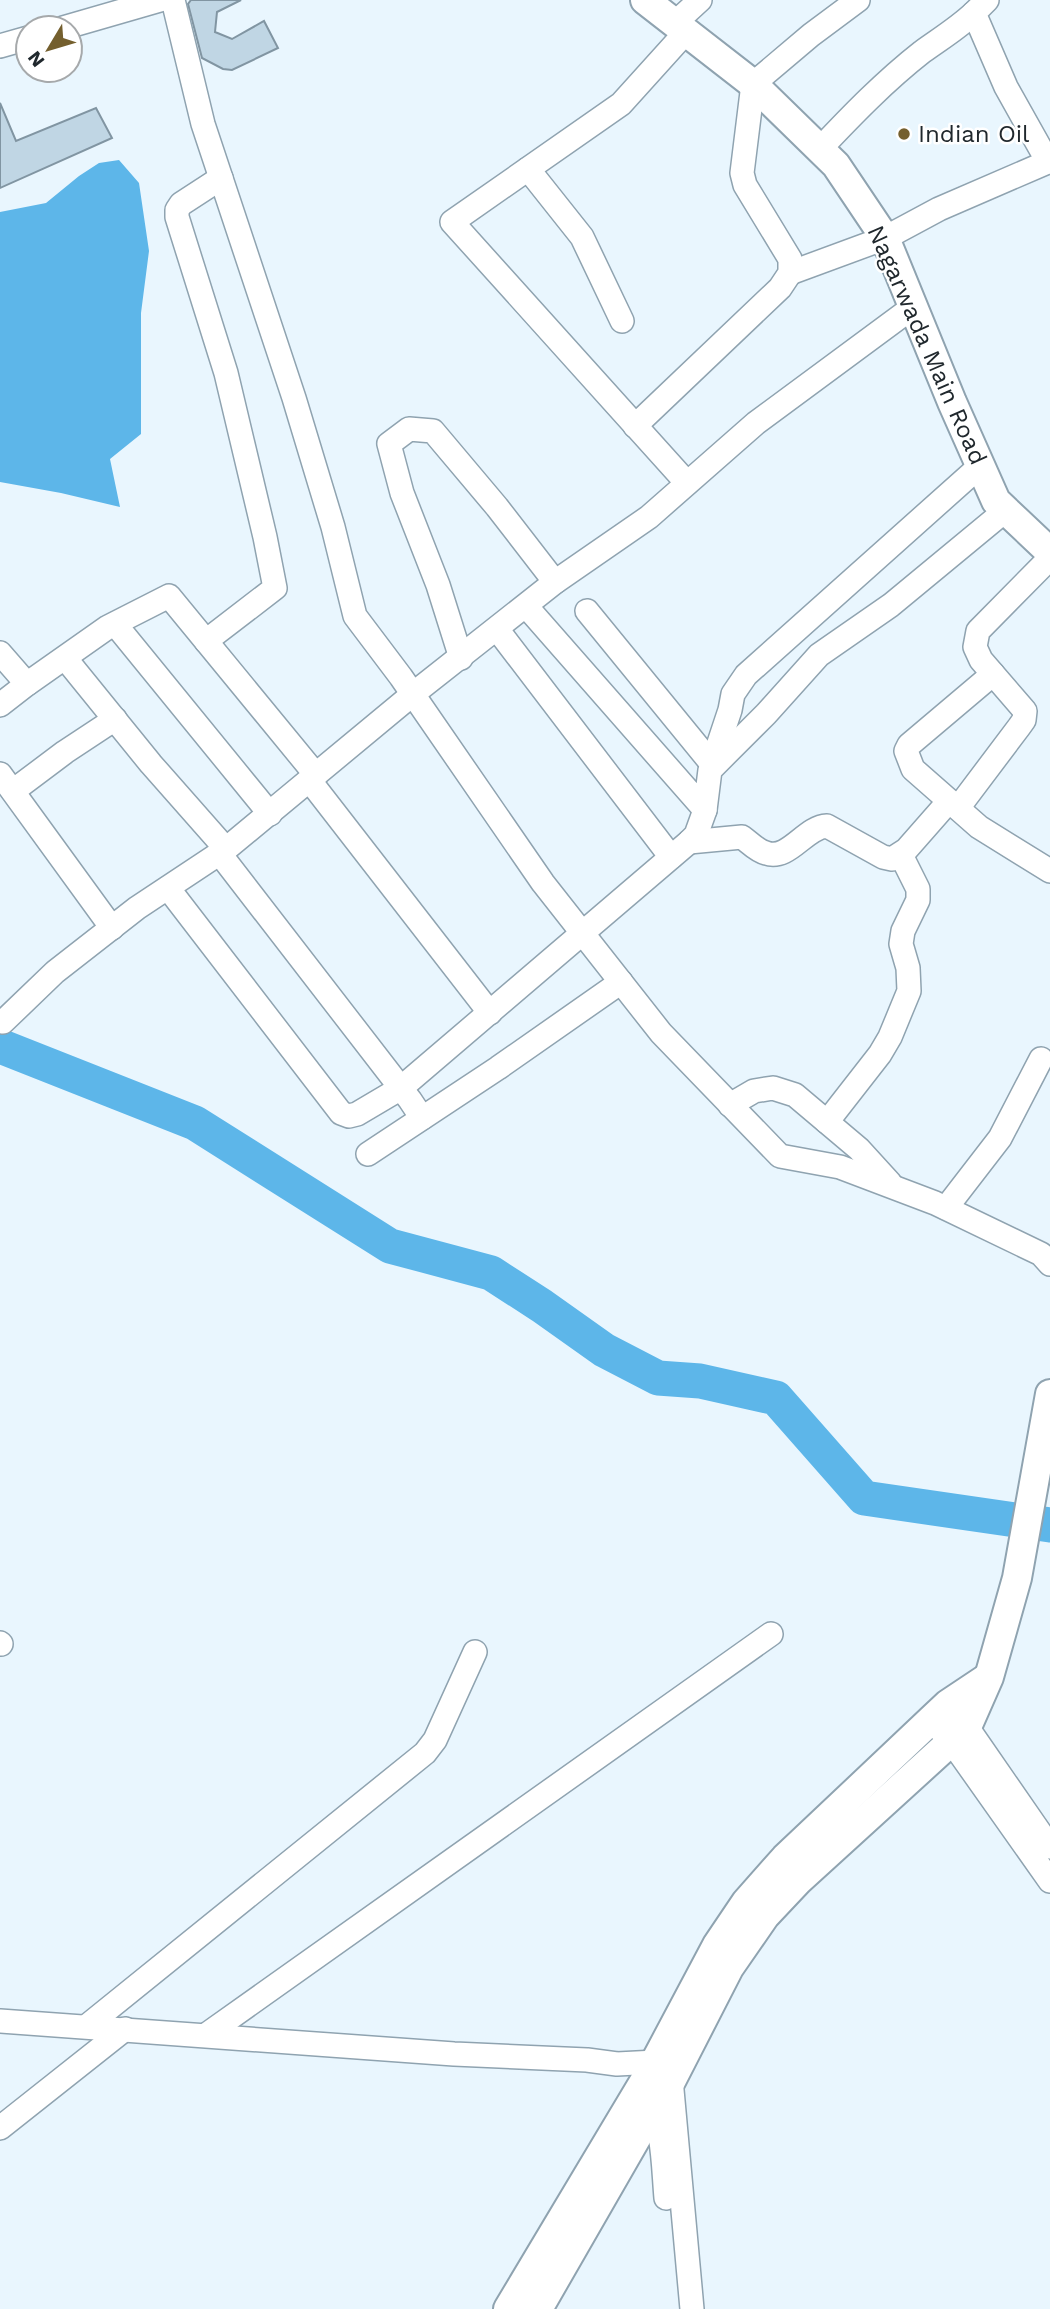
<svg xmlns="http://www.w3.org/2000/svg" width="1050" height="2309" viewBox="0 0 1050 2309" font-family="'Work Sans',sans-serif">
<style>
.water{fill:#5db6e9}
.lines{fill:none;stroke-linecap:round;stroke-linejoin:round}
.river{stroke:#5db6e9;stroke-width:35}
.building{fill:#c0d6e4;stroke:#8195a2;stroke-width:2}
.minor-casing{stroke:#8fa3b0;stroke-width:26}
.major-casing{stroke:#8fa3b0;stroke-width:32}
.minor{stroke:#fff;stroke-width:23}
.major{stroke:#fff;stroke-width:28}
.poi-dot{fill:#745f2e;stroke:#fff;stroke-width:2.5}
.labels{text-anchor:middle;stroke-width:5;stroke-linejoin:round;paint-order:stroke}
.poi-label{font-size:24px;fill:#20282d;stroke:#fff;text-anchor:start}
.street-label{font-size:24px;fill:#20282d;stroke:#fff}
</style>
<rect width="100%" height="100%" fill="#e9f6fe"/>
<!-- water -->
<path class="water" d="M119 160 139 183 149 251 141 313V434L110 459 120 507 61 493 0 482V212L46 203 79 176 99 163Z"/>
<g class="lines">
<!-- river -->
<path class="river" d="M0 1046 195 1123 390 1246 491 1273 542 1306 604 1350 658 1378 700 1381 776 1398 864 1498 1050 1525"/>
</g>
<!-- building -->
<g class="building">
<path d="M191 0H241L217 12 215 32 232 39 264 21 278 48 232 70 223 69 202 58 188 4Z"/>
<path d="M0 103 16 141 96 108 112 138 0 188Z"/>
</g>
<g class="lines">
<defs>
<g id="minor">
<path d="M173 0 203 124 294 398 333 527 355 616 401 677 543 883 661 1033 780 1156 840 1167 935 1203 1041 1254 1050 1264"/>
<path d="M987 0 974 13 1006 87 1048 162"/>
<path d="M675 23 700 0"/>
<path d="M63 28 160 0"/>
<path d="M686 32 621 104 452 222 687 483"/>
<path d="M0 46 28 38"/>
<path d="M820 149C852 115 885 81 922 52 940 39 958 28 974 13"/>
<path d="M528 169 582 237 622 321"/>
<path d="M790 273 885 238 939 209 1050 161"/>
<path d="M635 426 780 288 790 273V259L745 185 742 173 753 84 811 35 858 0"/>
<path d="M526 606 705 810 710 770 766 714 819 655 891 605 1006 510"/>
<path d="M587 611 712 764"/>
<path d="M115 624 270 814"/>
<path d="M497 629 671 857"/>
<path d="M206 641 275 588 265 537 226 373 177 217V210L181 204 221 178"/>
<path d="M0 653 27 684"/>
<path d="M65 658 151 764 226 849"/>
<path d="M461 658 438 585 402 493 389 444 409 429 433 431 497 507 555 582"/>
<path d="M993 674 909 745 906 751 913 769 979 827 1050 871"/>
<path d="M0 705 27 684 108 627 169 596 316 775"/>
<path d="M712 764 730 710 733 694 746 675 980 466"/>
<path d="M0 774 112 928"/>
<path d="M310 781 490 1013"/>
<path d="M13 791 65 752 115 719"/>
<path d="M958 808 1019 727 1024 720 1025 711 981 660 975 647 978 631 1050 558"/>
<path d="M689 842 742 837C749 842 757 851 766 853 789 861 805 827 827 826L883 857 892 859 906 850 949 801"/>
<path d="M220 854 410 1100 422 1118"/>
<path d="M168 888 341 1113 349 1116 357 1114 401 1088 689 842 696 835 705 810"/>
<path d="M3 1022 55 972 137 908 226 849 413 694 555 582 649 517 756 423 913 307"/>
<path d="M730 1105 754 1091 773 1088 795 1095 859 1149 890 1183"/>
<path d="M827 1122 880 1054 890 1037 909 991 908 968 901 944 903 931 918 900V889L901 855"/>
<path d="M368 1154 498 1068 621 982"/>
<path d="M946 1208 1000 1138 1041 1059"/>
<path d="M0 1643 1 1644"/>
<path d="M948 1704 967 1727 1050 1847"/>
<path d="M931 1720 951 1741 1050 1881"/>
<path d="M0 2021 454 2054 587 2060 617 2064 656 2062 671 2079 692 2309"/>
<path d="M87 2026 425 1753 435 1740 475 1652"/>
<path d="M206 2035 771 1634"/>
<path d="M647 2098C664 2128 663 2165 666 2198"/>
<path d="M0 2128 125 2029"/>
</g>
<g id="major">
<path d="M645 0 753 84 836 165 885 238 952 402 996 501 1050 552"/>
<path d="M508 2309 648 2075 717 1945 746 1902 785 1858 931 1720 948 1704 987 1678"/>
<path d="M538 2309 653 2109 666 2091 729 1968 765 1916 798 1881 967 1727 989 1677 1017 1578 1050 1394"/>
</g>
</defs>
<!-- minor casing -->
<use href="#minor" class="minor-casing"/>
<!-- major casing -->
<use href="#major" class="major-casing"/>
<!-- minor -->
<use href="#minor" class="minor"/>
<!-- major -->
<use href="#major" class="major"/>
</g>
<!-- markers -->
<circle class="poi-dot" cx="904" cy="134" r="7"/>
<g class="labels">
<!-- poi labels -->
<g class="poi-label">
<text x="918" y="142">Indian Oil</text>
</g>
<!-- street labels -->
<g class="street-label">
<text transform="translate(927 345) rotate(66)" y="8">Nagarwada Main Road</text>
</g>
</g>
<!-- north arrow -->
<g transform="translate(49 49) rotate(232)"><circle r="33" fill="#ffffff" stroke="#a6a9ab" stroke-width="2"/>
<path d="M0-5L12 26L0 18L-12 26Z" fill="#745f2e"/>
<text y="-10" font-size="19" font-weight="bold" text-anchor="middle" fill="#20282d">N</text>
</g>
</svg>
